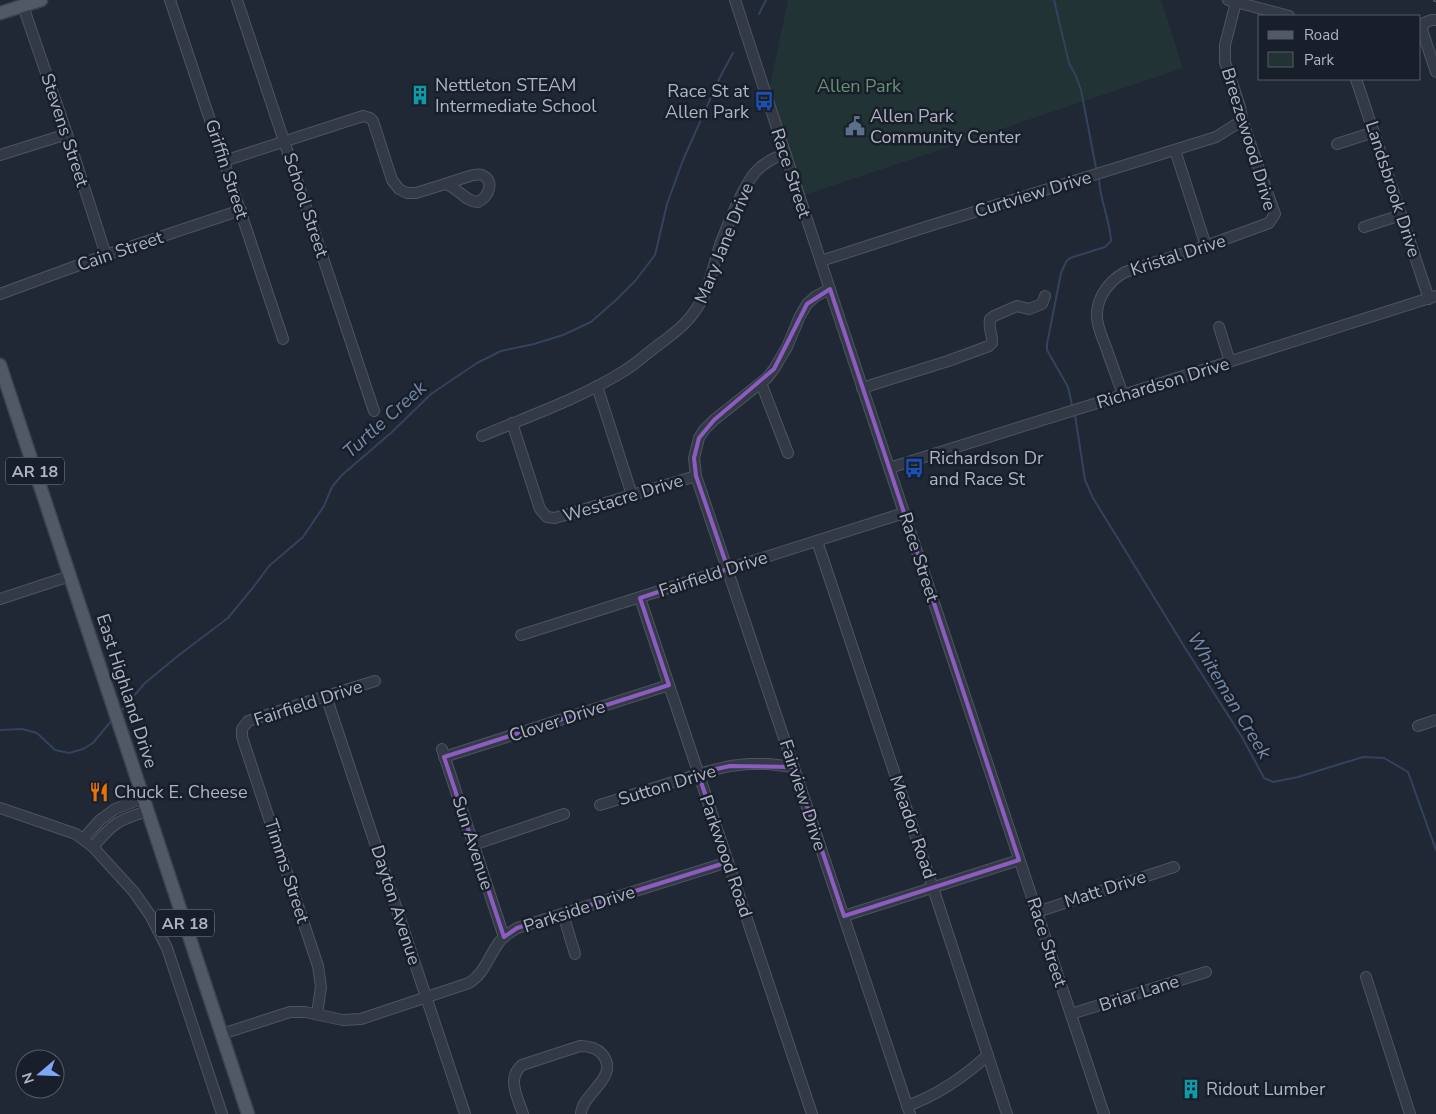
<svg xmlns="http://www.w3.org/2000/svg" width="1436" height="1114" viewBox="0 0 1436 1114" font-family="'Nunito Sans',sans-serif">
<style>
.green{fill:#223336}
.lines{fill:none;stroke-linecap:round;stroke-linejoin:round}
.stream{stroke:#33425d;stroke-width:2}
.minor-casing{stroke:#4d5461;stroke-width:12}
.major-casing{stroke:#3c434f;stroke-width:15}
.minor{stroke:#333a46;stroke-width:10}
.major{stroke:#515866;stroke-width:12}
.rail-casing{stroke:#555d6d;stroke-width:4}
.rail{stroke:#191f2a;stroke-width:2;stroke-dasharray:5.5;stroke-linecap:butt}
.marked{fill:none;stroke:#8c5cc0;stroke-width:4;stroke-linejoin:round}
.labels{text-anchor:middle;stroke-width:5;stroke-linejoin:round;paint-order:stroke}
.shield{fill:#191f2a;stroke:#818795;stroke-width:1}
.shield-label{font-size:16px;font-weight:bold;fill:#adb4c3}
.poi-label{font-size:18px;fill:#adb4c3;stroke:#191f2a;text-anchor:start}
.park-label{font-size:18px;fill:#669273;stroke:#191f2a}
.street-label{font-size:18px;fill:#adb4c3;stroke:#191f2a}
.water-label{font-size:19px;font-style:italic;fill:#7589ab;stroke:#191f2a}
</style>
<rect width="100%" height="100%" fill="#202735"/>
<!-- green -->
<path class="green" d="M788 0H1161L1183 68 799 197 767 100Z"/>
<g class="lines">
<!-- stream -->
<g class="stream">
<path d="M1054 0 1069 63 1076 76 1081 90 1096 168"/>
<path d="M759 14 766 0"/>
<path d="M1072 405 1068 387 1047 350V344L1061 273 1066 262 1070 258 1105 247 1111 241C1110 220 1100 201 1099 179"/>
<path d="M1075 415 1085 480 1093 498 1187 651 1242 737 1264 778 1273 782 1298 777 1363 757 1384 758 1408 772 1436 850"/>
<path d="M121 711 145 683 179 655 228 618 255 585 269 566 303 537 324 506 332 487 342 475 392 432 431 394 477 363 501 351 534 344 563 335 591 322 616 300 635 281 655 255 667 204 683 160 720 77 733 53"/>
<path d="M0 730 22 729 37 733 55 750 69 753 83 749 93 743 112 720"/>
</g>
<defs>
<g id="minor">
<path d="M170 0 283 339"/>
<path d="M237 0 374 411"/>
<path d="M735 0 839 317 1104 1114"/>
<path d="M1228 0 1289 16"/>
<path d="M23 6 67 134 106 255"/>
<path d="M1436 20H1431L1424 23 1422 30 1436 72"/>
<path d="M1356 79 1429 299"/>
<path d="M1337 144 1374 132"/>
<path d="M1175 150 1206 246"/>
<path d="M0 155 67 134"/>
<path d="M224 161 363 116 370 118 373 121 392 180 399 189 407 193H416L445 184"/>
<path d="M473 175C476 175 479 174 482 175 496 181 488 197 478 202 465 202 459 188 445 184Z"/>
<path d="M1364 227 1401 215"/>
<path d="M821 261 929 226 1216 137 1235 125 1243 123"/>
<path d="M830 289 816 296 807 304 800 316 787 347 774 369 767 378 714 420 704 430 699 438 694 458 696 476 910 1114"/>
<path d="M0 294 106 255 241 210"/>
<path d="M1219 327 1230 362"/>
<path d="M761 383 788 453"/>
<path d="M597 386 632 495"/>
<path d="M862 388 948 361 989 346 992 343C993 334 988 330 990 319L994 316 1017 306 1029 309 1042 304 1045 296"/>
<path d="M1123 395C1118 380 1112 365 1107 350 1104 342 1100 333 1098 324 1093 302 1107 282 1125 272L1206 246 1269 223 1275 214 1243 123 1240 107 1225 62V45L1236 2"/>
<path d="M512 423 540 509 547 517 555 518 696 476"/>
<path d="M482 436C529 416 581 398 624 371 636 364 646 354 657 346 667 338 678 331 686 322 709 298 711 272 721 242 726 229 731 217 737 204 749 178 757 163 785 154"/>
<path d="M889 468 1222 364 1436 296"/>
<path d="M817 541 933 888 1007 1114"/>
<path d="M640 598 812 1114"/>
<path d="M0 599 70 576"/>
<path d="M521 635 904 513"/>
<path d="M326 696 465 1114"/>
<path d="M1418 726 1436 720"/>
<path d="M442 749 504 937"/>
<path d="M444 757 669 685"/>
<path d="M600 805 705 772 730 766 749 764H768L794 767"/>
<path d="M0 808 76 834 93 847 134 892 150 915 167 948 222 1114"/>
<path d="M83 839 100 820 115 809 143 798"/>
<path d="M473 845 564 814"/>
<path d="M93 847C113 823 118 820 148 811"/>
<path d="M1037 912 1174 867"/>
<path d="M563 914 575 954"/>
<path d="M844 916 1019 860"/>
<path d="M1366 977 1410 1114"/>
<path d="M317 1014 321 987 318 966 242 737V729L248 721 310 701 375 681"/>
<path d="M1071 1014 1206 972"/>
<path d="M222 1034 290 1012H305L343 1020 361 1019 469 983C485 973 489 955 500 941 505 935 511 932 517 928L728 862"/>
<path d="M907 1106C938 1095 964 1077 988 1055"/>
<path d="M523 1114C518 1098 506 1078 522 1065L580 1046C588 1046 596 1047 602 1054 619 1074 590 1090 583 1106 582 1107 581 1113 581 1114"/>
</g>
<g id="major">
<path d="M0 13 41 0"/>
<path d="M0 365 248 1114"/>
</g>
</defs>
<!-- minor casing -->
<use href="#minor" class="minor-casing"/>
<!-- major casing -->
<use href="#major" class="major-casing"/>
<!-- minor -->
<use href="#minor" class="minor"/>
<!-- major -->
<use href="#major" class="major"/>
<defs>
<path id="rail" d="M1435 0H1436"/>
</defs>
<!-- rail casing -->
<use href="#rail" class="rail-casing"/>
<!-- rail -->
<use href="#rail" class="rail"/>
</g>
<!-- marked area -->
<path class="marked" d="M830 289 1019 860 844 916 794 767 730 766 698 773 728 862 517 928 504 937 444 757 669 685 640 598 728 569 696 476 694 458 699 438 714 420 774 369 807 304Z"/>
<!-- icons -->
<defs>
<symbol id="building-bare" viewBox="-9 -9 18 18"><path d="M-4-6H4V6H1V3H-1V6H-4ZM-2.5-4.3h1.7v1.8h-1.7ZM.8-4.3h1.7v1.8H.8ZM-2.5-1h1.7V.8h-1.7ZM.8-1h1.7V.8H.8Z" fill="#0f9aa8" stroke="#191f2a" stroke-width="2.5" paint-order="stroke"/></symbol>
<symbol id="bus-bare" viewBox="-9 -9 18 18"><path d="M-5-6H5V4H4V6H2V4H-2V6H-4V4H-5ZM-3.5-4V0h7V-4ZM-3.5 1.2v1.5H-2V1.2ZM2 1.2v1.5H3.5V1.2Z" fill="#1a4fb4" stroke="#191f2a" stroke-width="2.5" paint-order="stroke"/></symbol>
<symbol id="civic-bare" viewBox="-9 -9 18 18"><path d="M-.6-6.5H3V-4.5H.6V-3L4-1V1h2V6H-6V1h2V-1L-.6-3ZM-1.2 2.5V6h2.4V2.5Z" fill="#5c6f8a" stroke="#191f2a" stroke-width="2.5" paint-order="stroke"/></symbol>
<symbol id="restaurant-bare" viewBox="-9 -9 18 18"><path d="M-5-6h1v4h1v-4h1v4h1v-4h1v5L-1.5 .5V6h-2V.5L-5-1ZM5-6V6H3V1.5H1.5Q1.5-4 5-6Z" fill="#e8710a" stroke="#191f2a" stroke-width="2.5" paint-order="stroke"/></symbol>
</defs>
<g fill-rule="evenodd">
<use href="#building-bare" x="406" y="81" width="28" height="28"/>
<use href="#bus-bare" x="750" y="87" width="28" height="28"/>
<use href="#civic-bare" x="841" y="112" width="28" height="28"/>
<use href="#bus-bare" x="900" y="454" width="28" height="28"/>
<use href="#restaurant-bare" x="85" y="778" width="28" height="28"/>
<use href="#building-bare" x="1177" y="1075" width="28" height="28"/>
</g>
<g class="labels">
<!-- shield labels -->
<g class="shield">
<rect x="6" y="457.5" width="58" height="27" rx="4"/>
<rect x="156" y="909.5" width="58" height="27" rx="4"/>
</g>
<g class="shield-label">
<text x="35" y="477">AR 18</text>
<text x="185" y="929">AR 18</text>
</g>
<!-- poi labels -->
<g class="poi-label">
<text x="435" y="91">Nettleton STEAM<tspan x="435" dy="21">Intermediate School</tspan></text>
<text x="749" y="97" text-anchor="end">Race St at<tspan x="749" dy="21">Allen Park</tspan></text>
<text x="870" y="122">Allen Park<tspan x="870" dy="21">Community Center</tspan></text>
<text x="929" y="464">Richardson Dr<tspan x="929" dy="21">and Race St</tspan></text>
<text x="114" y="798">Chuck E. Cheese</text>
<text x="1206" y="1095">Ridout Lumber</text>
</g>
<!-- park labels -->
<g class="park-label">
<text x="859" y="92">Allen Park</text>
</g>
<!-- street labels -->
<g class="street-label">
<text transform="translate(65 130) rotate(72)" y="6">Stevens Street</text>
<text transform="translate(1249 139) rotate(73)" y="6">Breezewood Drive</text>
<text transform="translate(227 169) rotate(72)" y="6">Griffin Street</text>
<text transform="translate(791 173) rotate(72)" y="6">Race Street</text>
<text transform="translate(1393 189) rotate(72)" y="6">Landsbrook Drive</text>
<text transform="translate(1033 194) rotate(-17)" y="6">Curtview Drive</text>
<text transform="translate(306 205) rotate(72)" y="6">School Street</text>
<text transform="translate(724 243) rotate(-68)" y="6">Mary Jane Drive</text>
<text transform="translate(120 251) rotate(-19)" y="6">Cain Street</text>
<text transform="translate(1178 255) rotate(-18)" y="6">Kristal Drive</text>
<text transform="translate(1163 383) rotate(-17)" y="6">Richardson Drive</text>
<text transform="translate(623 498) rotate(-17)" y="6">Westacre Drive</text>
<text transform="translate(919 557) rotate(72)" y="6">Race Street</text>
<text transform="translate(713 574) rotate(-18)" y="6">Fairfield Drive</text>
<text transform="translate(127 691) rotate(72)" y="6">East Highland Drive</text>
<text transform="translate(308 703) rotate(-18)" y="6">Fairfield Drive</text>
<text transform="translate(557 721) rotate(-18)" y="6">Clover Drive</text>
<text transform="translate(667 785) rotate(-17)" y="6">Sutton Drive</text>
<text transform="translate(803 795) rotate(72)" y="6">Fairview Drive</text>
<text transform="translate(913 827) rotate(71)" y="6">Meador Road</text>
<text transform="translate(473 843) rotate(72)" y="6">Sun Avenue</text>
<text transform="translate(726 856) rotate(71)" y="6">Parkwood Road</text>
<text transform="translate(287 871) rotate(72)" y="6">Timms Street</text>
<text transform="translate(1105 889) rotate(-18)" y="6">Matt Drive</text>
<text transform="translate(396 905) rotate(72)" y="6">Dayton Avenue</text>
<text transform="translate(579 909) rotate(-18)" y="6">Parkside Drive</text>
<text transform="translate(1047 942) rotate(72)" y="6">Race Street</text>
<text transform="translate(1139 993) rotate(-18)" y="6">Briar Lane</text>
</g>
<!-- water labels -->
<g class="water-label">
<text transform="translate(384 419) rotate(-42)" y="7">Turtle Creek</text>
<text transform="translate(1230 695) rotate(59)" y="7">Whiteman Creek</text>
</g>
</g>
<!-- legend -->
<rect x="1258" y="15" width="162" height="65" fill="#191f2a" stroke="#545b67"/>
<rect x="1268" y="31" width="25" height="8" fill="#515866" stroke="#545b67"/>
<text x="1304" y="40" font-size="15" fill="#adb4c3">Road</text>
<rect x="1268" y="52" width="25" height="15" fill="#223336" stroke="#545b67"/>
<text x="1304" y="65" font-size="15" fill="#adb4c3">Park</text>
<!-- north arrow -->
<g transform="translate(40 1074) rotate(251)"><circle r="24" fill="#191f2a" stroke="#545b67"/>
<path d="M0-4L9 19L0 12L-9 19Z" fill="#80a6f4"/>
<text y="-8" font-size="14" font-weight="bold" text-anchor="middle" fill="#adb4c3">N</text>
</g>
</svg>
